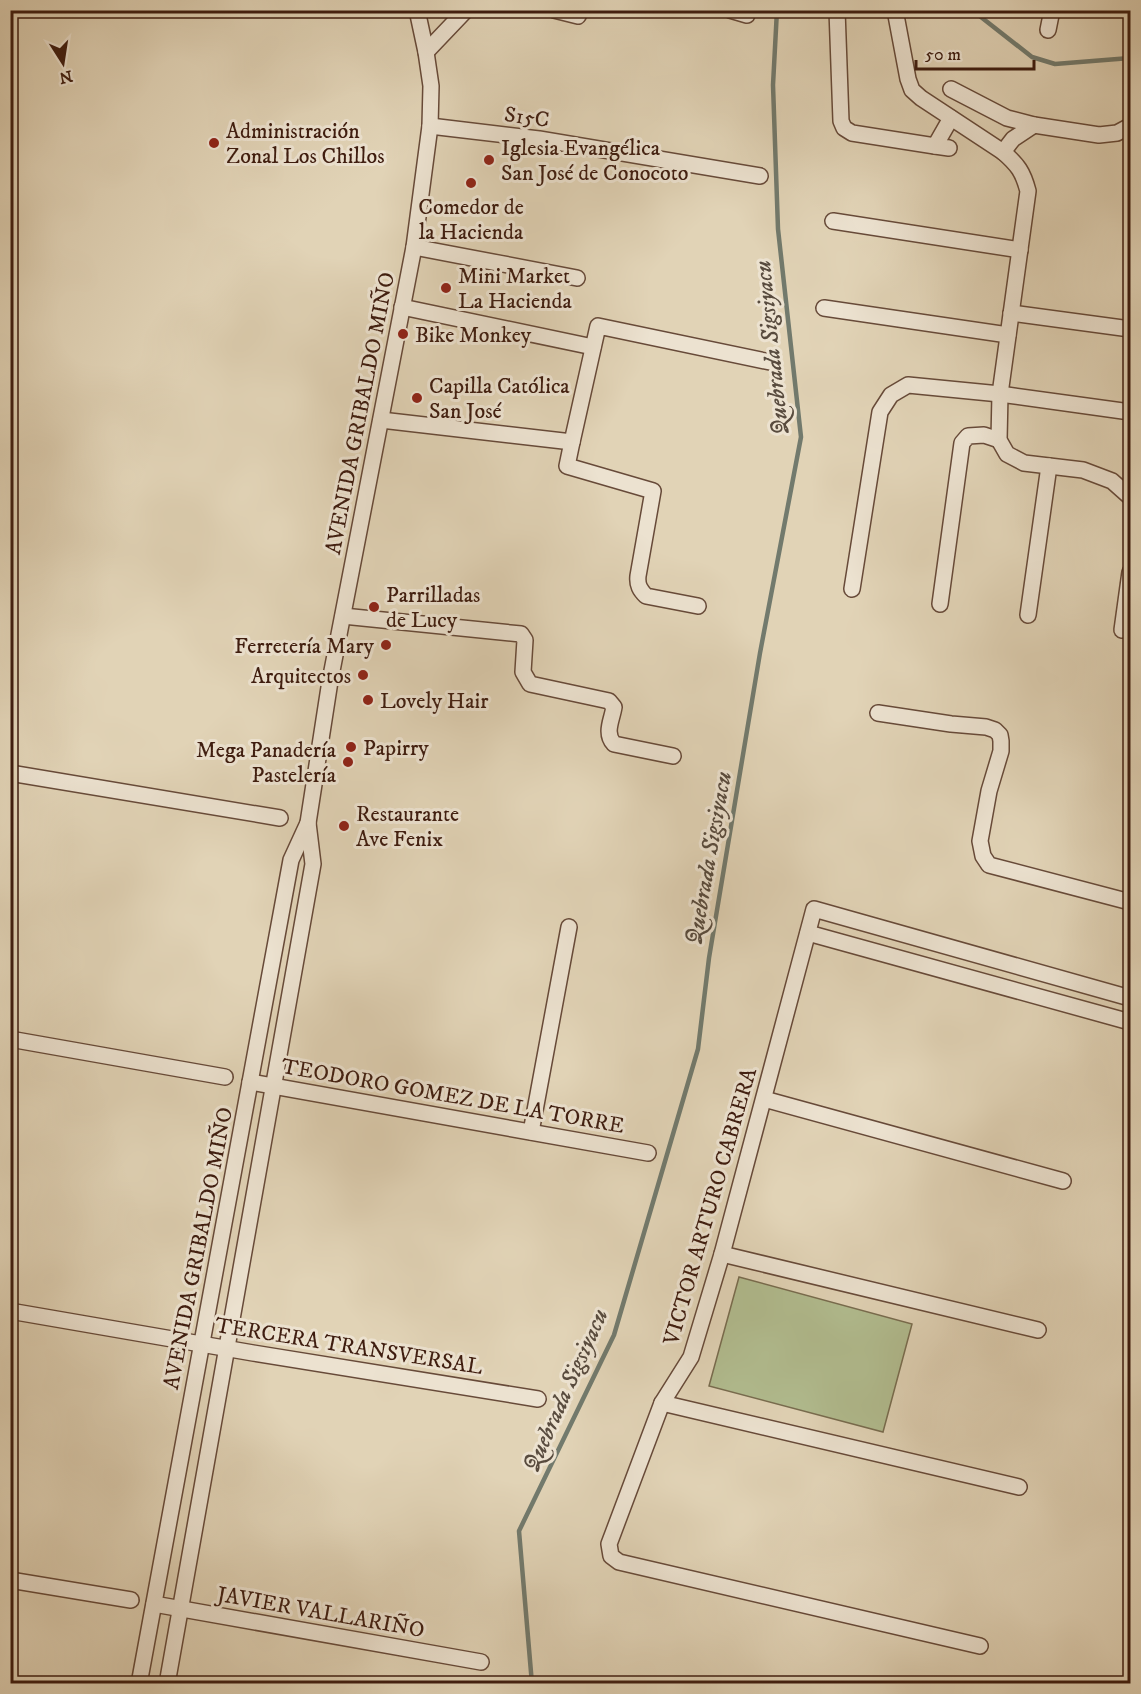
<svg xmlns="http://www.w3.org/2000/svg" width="1141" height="1694" viewBox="0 0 1141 1694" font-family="'IM FELL DW Pica',serif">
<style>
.green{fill:#b1bc8f;stroke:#786c4f;stroke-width:1.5}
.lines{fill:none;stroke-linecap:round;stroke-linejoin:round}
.stream{stroke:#727a6d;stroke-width:4.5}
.minor-casing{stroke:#674a39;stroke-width:18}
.minor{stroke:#ece2d0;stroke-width:15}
.poi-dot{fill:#8f2418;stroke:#ece2d0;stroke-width:2}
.labels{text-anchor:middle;stroke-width:6;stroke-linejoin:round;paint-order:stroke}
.street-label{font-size:22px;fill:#3e1c0f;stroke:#ece2d0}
.poi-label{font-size:22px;fill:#3e1c0f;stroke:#ece2d0;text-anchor:start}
.water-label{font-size:24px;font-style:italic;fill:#584b3e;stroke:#ece2d0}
</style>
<rect width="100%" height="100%" fill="#e1d3b6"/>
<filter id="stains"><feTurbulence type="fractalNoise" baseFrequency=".00333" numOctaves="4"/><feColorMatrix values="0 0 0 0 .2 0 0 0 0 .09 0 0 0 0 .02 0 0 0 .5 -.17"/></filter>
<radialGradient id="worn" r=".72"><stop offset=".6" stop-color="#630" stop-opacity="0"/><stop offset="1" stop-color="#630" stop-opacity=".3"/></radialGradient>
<!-- green -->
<path class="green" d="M739 1277 912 1324 883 1432 709 1386Z"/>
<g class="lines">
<!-- stream -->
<g class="stream">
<path d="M972 10 1032 57 1055 64 1130 58"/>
<path d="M532 1684 519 1531 614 1335 698 1049 709 958 760 653 801 437 778 229 773 85 777 10"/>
</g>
<defs>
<g id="minor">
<path d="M554 10 578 16 581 10"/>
<path d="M730 10 747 15"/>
<path d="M837 10 841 121 844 128 852 133 935 146"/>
<path d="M895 10 908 79 912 90 921 98 1003 152C1018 165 1023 172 1028 191L1000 394 999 440 1007 454 1024 463 1083 470 1112 481 1130 497"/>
<path d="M1048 30 1052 10"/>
<path d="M426 52 466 10"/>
<path d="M951 89 1007 118 1034 125 1099 135 1117 133 1130 126"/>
<path d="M430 126 539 139 760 176"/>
<path d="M949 148 935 146 951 118"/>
<path d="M1003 152 1013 139 1034 125"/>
<path d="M833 221 1020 250"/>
<path d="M414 247 577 278"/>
<path d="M402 307 593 347"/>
<path d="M824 308 1008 335"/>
<path d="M1011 313 1130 329"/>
<path d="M381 420 572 442 598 326 770 362"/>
<path d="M572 442 567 466 653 491 638 576C637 585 640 590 646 596L698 606"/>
<path d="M852 589 880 412 891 395 908 385 1000 394 1130 412"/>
<path d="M940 604 962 443 968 436 984 435 999 440"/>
<path d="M1028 615 1049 466"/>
<path d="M343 616 521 634 525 640 523 672 530 684 609 701 614 707C612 720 604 733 614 744L673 756"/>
<path d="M1122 630 1130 572"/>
<path d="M878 713 951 724 986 727 995 730 1000 735 1001 741V751L989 791 980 841 983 856 989 865 1130 902"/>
<path d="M10 773 280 818"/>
<path d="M808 933 1130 1022"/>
<path d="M10 1039 225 1077"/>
<path d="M250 1082 648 1153"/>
<path d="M764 1099 1063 1181"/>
<path d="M531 1132 569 927"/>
<path d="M722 1254 1038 1330"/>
<path d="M10 1311 253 1353 538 1399"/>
<path d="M662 1403 1019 1487"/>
<path d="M10 1580 131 1600"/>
<path d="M154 1604 481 1662"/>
<path d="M980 1646 619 1562 611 1556 609 1544 662 1403 691 1357 722 1254 814 909 1130 998"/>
<path d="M139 1684 291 860 308 823 330 681 414 247 430 126 431 86 426 52 417 10"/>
<path d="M167 1684 313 864 308 823"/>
</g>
</defs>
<!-- minor casing -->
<use href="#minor" class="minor-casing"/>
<!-- minor -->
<use href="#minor" class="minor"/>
</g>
<!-- markers -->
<g class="poi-dot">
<circle cx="214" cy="143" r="6"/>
<circle cx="489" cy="160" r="6"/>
<circle cx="471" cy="183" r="6"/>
<circle cx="446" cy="288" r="6"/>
<circle cx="403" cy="334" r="6"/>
<circle cx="417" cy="398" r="6"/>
<circle cx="374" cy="607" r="6"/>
<circle cx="386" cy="645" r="6"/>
<circle cx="363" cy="675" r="6"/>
<circle cx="368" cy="700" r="6"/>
<circle cx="351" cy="747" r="6"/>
<circle cx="348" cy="762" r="6"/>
<circle cx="344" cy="826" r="6"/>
</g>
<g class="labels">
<!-- street labels -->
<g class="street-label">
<text transform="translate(527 116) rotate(8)" y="8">S15C</text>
<text transform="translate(359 413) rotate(-79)" y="8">AVENIDA GRIBALDO MIÑO</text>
<text transform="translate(453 1095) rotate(10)" y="8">TEODORO GOMEZ DE LA TORRE</text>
<text transform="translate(709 1206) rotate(-74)" y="8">VICTOR ARTURO CABRERA</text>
<text transform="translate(197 1248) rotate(-79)" y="8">AVENIDA GRIBALDO MIÑO</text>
<text transform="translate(349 1345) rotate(9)" y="8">TERCERA TRANSVERSAL</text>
<text transform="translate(321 1611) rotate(10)" y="8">JAVIER VALLARIÑO</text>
</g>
<!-- poi labels -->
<g class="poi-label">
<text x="226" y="138">Administración<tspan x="226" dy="25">Zonal Los Chillos</tspan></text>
<text x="501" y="155">Iglesia Evangélica<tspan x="501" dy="25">San José de Conocoto</tspan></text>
<text x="471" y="214" text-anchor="middle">Comedor de<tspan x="471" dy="25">la Hacienda</tspan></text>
<text x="458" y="283">Mini Market<tspan x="458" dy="25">La Hacienda</tspan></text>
<text x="415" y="342">Bike Monkey</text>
<text x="429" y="393">Capilla Católica<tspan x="429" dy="25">San José</tspan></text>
<text x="386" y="602">Parrilladas<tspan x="386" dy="25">de Lucy</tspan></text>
<text x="374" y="653" text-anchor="end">Ferretería Mary</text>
<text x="351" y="683" text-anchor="end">Arquitectos</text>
<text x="380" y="708">Lovely Hair</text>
<text x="363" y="755">Papirry</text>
<text x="336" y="757" text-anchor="end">Mega Panadería<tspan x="336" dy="25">Pastelería</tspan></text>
<text x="356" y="821">Restaurante<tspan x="356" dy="25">Ave Fenix</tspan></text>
</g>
<!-- water labels -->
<g class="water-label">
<text transform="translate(771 348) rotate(-96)" y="8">Quebrada Sigsiyacu</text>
<text transform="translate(708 858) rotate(-80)" y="8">Quebrada Sigsiyacu</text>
<text transform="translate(565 1390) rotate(-66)" y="8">Quebrada Sigsiyacu</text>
</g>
</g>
<!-- margin -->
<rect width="1141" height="1694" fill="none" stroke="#e1d3b6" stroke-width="36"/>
<rect x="12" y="12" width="1117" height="1670" fill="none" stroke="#3e1c0f" stroke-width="3"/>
<rect x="18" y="18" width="1105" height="1658" fill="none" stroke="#3e1c0f" stroke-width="1.5"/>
<!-- north arrow -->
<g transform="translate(63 63) rotate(168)" stroke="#ece2d0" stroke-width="4.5" paint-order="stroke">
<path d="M0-4.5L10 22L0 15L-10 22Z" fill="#3e1c0f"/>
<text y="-9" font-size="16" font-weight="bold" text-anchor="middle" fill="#3e1c0f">N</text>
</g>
<!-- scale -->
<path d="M916 60v9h118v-9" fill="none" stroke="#3e1c0f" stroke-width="3"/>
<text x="925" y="60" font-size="18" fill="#3e1c0f" stroke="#ece2d0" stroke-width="4.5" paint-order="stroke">50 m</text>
<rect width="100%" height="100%" filter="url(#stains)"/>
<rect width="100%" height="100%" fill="url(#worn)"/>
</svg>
